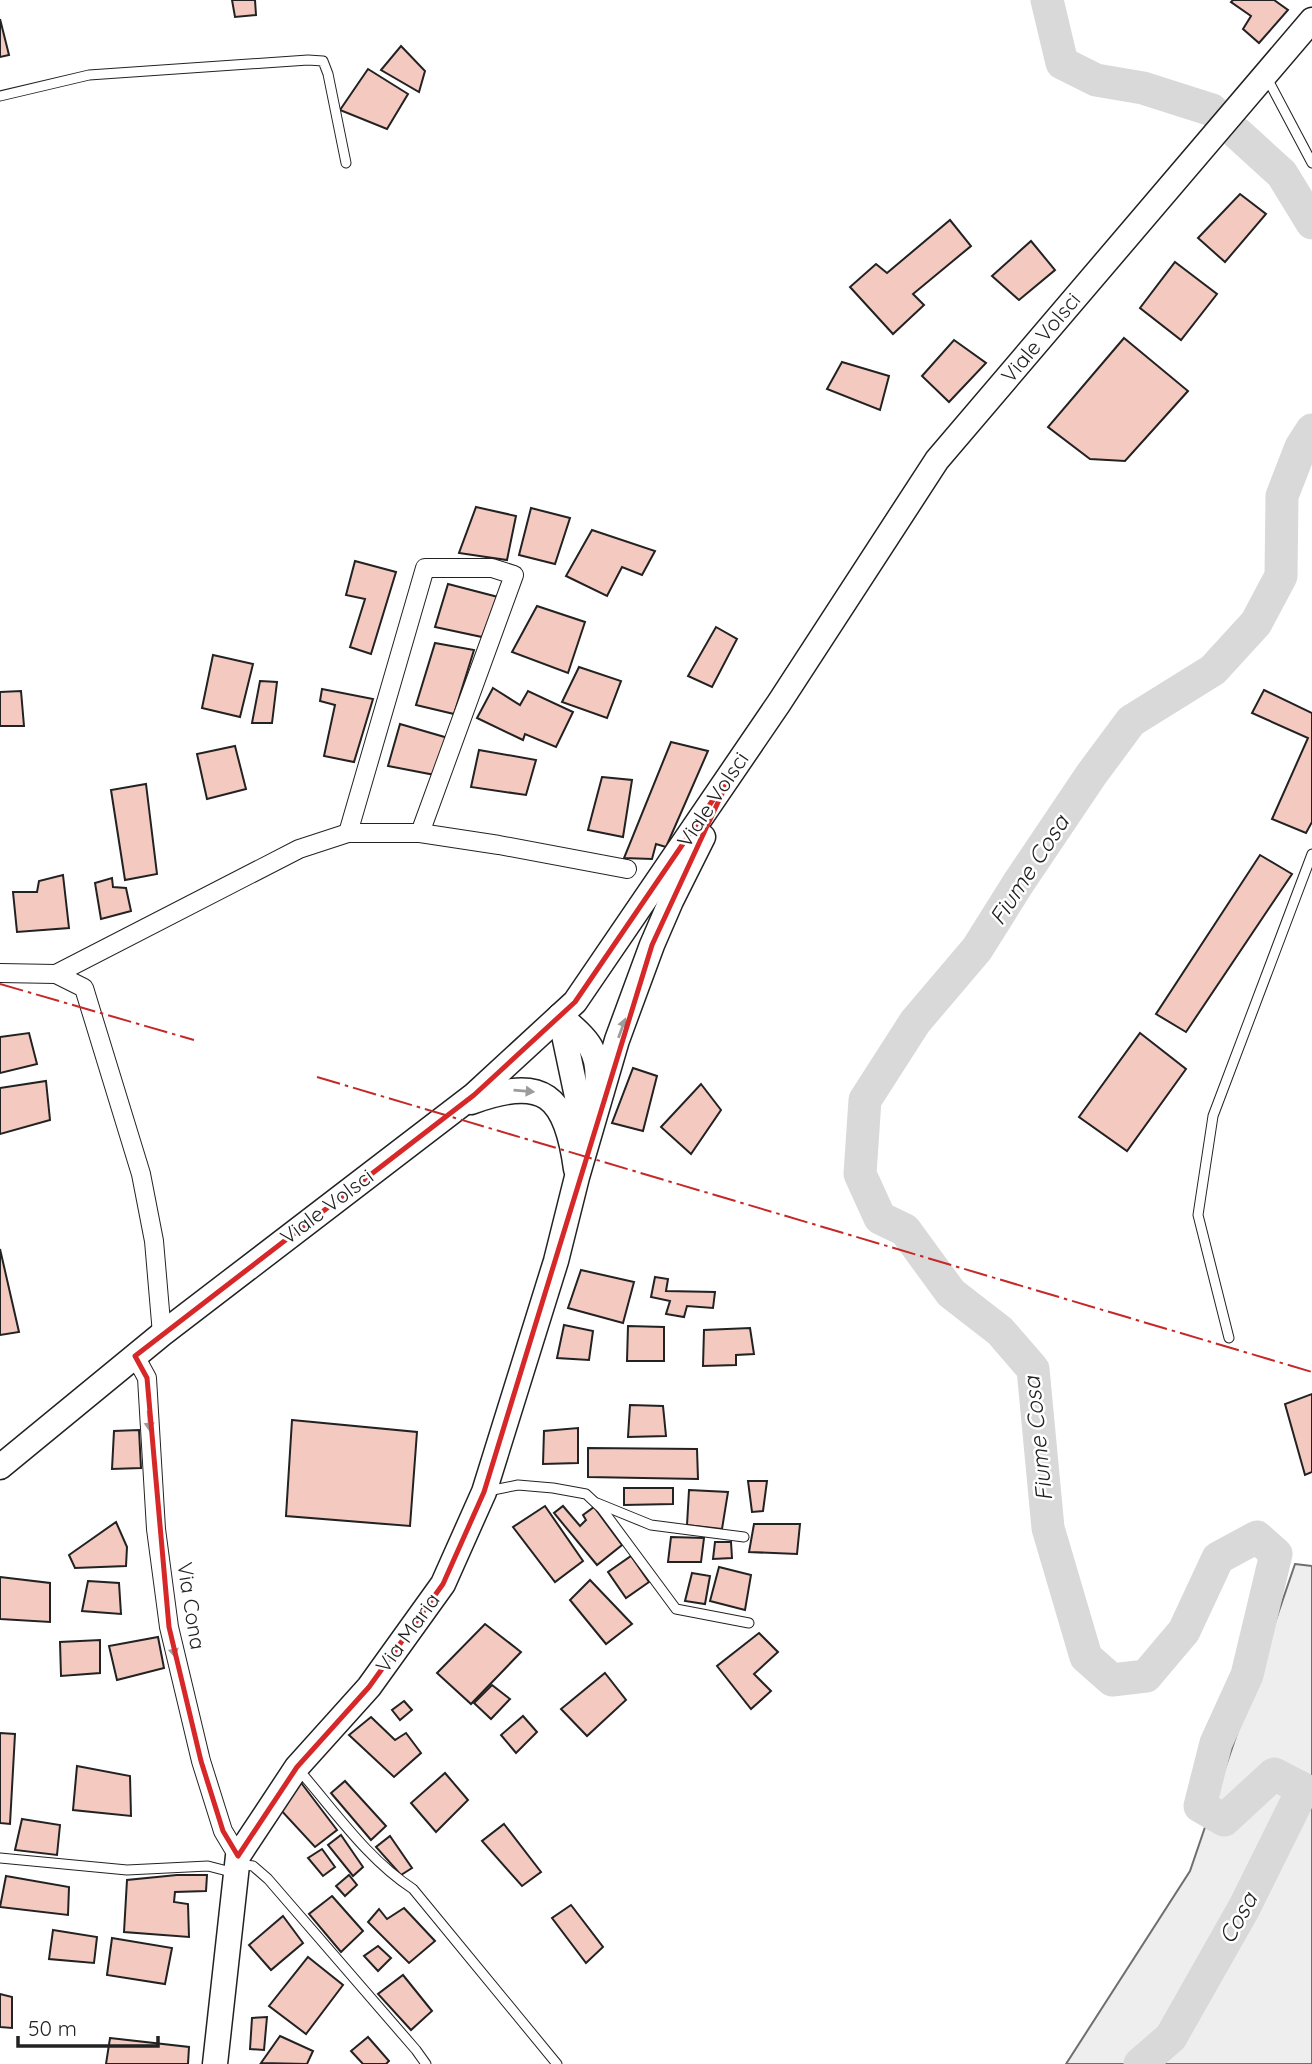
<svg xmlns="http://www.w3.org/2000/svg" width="1312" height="2064" viewBox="0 0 1312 2064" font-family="Quicksand,sans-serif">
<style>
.green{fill:#eee;stroke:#6f6f6f;stroke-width:2}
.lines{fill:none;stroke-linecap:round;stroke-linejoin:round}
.river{stroke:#d9d9d9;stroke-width:33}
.building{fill:#f3c9c0;stroke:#222;stroke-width:2}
.lane-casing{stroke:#222;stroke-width:11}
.street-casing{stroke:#222;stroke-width:20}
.secondary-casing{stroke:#222;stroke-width:27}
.lane{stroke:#fff;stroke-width:9}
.street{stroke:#fff;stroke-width:18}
.secondary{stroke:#fff;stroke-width:24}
.power{stroke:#c62828;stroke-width:2;stroke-dasharray:24 5 3.5 5;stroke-linecap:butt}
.oneway{fill:#9c9c9c}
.marked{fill:none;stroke:#d62828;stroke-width:5;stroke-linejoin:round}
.labels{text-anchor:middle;stroke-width:5;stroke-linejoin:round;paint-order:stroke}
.street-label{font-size:21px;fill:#222;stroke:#fff}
.water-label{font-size:23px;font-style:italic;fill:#222;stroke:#fff}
</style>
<rect width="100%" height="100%" fill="#fff"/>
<!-- green -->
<path class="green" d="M1295 1564 1312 1566V2064H1066L1190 1871Z"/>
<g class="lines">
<!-- river -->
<g class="river">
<path d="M1047 0 1062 63 1096 80 1143 88 1212 110"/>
<path d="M1237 133 1282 174 1312 223"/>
<path d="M1140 2064 1171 2037 1244 1908 1303 1789 1274 1774 1224 1820 1200 1806 1216 1743 1247 1675 1276 1554 1257 1537 1218 1558 1184 1631 1146 1676 1112 1680 1086 1657 1048 1528 1033 1369 1000 1331 951 1293 905 1230 880 1218 860 1174 865 1100 915 1022 977 949 1019 882 1091 775 1131 721 1213 670 1256 623 1281 576 1282 496 1301 447 1312 430"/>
</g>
</g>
<!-- building -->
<g class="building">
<path d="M232 0H255L256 15 235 17Z"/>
<path d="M1233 0H1274L1288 10 1259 43 1243 29 1251 16 1231 2Z"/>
<path d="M0 19 9 55 0 57Z"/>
<path d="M401 46 425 71 419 92 381 70Z"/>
<path d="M368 69 408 94 387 129 340 110Z"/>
<path d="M1240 194 1266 214 1225 262 1198 238Z"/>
<path d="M950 220 971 246 913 294 924 305 893 334 850 287 876 264 887 273Z"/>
<path d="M1031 241 1055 270 1019 300 992 276Z"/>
<path d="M1175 262 1217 294 1181 340 1140 308Z"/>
<path d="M1124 338 1188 391 1125 461 1090 459 1048 427Z"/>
<path d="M954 340 986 363 949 402 922 376Z"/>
<path d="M842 362 889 376 880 410 827 389Z"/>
<path d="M476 507 516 516 507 560 459 553Z"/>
<path d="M531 508 570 518 555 564 519 555Z"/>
<path d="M592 530 655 551 642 575 622 567 607 596 566 576Z"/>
<path d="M355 561 396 572 371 654 350 647 365 599 346 595Z"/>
<path d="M448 584 498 597 482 637 435 627Z"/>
<path d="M537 606 585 622 568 673 512 652Z"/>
<path d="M716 627 737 639 712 687 688 676Z"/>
<path d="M435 643 474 650 454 714 416 705Z"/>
<path d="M213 655 253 664 240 717 202 708Z"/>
<path d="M579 667 621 681 607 718 562 702Z"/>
<path d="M260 681 277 682 272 723H252Z"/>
<path d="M493 688 520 705 528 691 573 712 556 747 525 734 523 740 477 718Z"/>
<path d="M322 689 373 699 354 762 324 756 335 705 320 701Z"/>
<path d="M1264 690 1312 713V822L1306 833 1272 819 1308 738 1252 713Z"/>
<path d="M21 691 24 726H0V692Z"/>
<path d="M400 724 448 738 435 775 388 766Z"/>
<path d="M671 742 708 751 666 847 656 844 652 859 624 858Z"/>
<path d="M235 746 246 789 207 799 197 754Z"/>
<path d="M479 750 536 760 526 795 471 787Z"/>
<path d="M602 777 632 780 623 837 588 830Z"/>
<path d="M146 784 157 874 125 880 111 790Z"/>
<path d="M1260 855 1292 874 1186 1032 1156 1014Z"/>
<path d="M63 875 69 928 17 932 13 892H37L39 881Z"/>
<path d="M112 878 113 887 126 888 131 911 101 919 95 883Z"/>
<path d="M29 1033 37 1064 0 1073V1037Z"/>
<path d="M1140 1033 1186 1069 1127 1151 1079 1117Z"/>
<path d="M633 1068 657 1076 643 1131 612 1123Z"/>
<path d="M46 1081 50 1120 0 1134V1088Z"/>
<path d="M701 1084 721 1110 691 1154 661 1127Z"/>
<path d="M0 1249 19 1332 0 1335Z"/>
<path d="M581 1270 634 1282 623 1323 568 1308Z"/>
<path d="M655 1277 668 1279 666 1291 715 1292 713 1308 687 1306 684 1317 666 1314 670 1301 651 1297Z"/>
<path d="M564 1325 593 1331 589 1360 557 1358Z"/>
<path d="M628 1326 664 1327V1361H627Z"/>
<path d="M750 1328 754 1354 736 1355V1365L703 1366 704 1330Z"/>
<path d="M1312 1394V1472L1305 1475 1285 1404Z"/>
<path d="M630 1405 663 1406 666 1436 628 1437Z"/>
<path d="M292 1420 417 1432 410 1526 286 1516Z"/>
<path d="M578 1428V1463L543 1464 544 1431Z"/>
<path d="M139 1430 141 1468 112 1469 114 1431Z"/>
<path d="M588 1448 697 1449 698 1479 588 1477Z"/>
<path d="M748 1481H767L763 1511 752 1512Z"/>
<path d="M624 1488H673V1504L624 1505Z"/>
<path d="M689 1490 728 1492 722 1529 687 1525Z"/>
<path d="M545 1506 583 1561 555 1582 513 1527Z"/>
<path d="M563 1506 580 1526 586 1520 583 1515 594 1507 622 1545 597 1565 554 1513Z"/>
<path d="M116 1522 127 1547 126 1566 75 1568 69 1555Z"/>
<path d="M754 1524H800L797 1554 749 1552Z"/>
<path d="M671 1537 704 1538 701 1562H668Z"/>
<path d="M715 1542H731L732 1558 713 1559Z"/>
<path d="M631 1556 649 1582 626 1598 608 1572Z"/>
<path d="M719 1567 751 1575 745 1610 710 1601Z"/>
<path d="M692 1573 710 1576 705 1604 685 1601Z"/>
<path d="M0 1577 50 1583V1622L0 1619Z"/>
<path d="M590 1580 632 1624 606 1644 570 1600Z"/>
<path d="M88 1581 119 1583 121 1614 82 1611Z"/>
<path d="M485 1624 521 1652 471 1704 437 1673Z"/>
<path d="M759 1633 778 1652 754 1674 771 1691 751 1709 717 1666Z"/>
<path d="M158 1637 164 1668 117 1680 109 1646Z"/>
<path d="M100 1640V1673L61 1676 60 1642Z"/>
<path d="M605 1673 626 1700 587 1736 561 1709Z"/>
<path d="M492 1685 510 1699 491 1719 474 1703Z"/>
<path d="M404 1701 412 1710 400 1720 392 1710Z"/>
<path d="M523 1716 537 1732 516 1753 501 1735Z"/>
<path d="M371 1717 395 1740 406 1733 421 1753 394 1777 349 1735Z"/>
<path d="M0 1733 15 1734 10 1824 0 1823Z"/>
<path d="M77 1766 130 1776 131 1816 73 1810Z"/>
<path d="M445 1773 468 1800 436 1832 411 1803Z"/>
<path d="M299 1780 337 1830 315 1847 278 1807Z"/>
<path d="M345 1781 386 1826 371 1840 331 1793Z"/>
<path d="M22 1819 60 1825 57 1855 15 1850Z"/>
<path d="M504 1824 541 1872 522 1886 482 1841Z"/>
<path d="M341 1835 363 1867 353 1876 328 1845Z"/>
<path d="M390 1836 412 1868 401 1875 376 1847Z"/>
<path d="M322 1849 335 1867 323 1876 308 1858Z"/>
<path d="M177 1875H207L206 1891 175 1892 174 1902 188 1904 189 1937 124 1932 127 1880Z"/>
<path d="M349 1875 357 1885 345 1896 336 1886Z"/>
<path d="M6 1876 69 1887 68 1915 0 1907Z"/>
<path d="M332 1896 363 1931 341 1952 309 1914Z"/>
<path d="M571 1905 603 1947 586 1963 552 1918Z"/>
<path d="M404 1908 435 1941 409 1963 368 1922 379 1909 387 1919Z"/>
<path d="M283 1916 303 1943 271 1970 249 1945Z"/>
<path d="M53 1930 97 1937 94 1963 49 1959Z"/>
<path d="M112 1938 172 1948 165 1984 107 1975Z"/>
<path d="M378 1946 391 1958 378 1971 364 1956Z"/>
<path d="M308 1957 343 1985 306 2034 269 2006Z"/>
<path d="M403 1975 432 2011 411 2030 378 1994Z"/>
<path d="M0 1994 12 1997V2028L0 2027Z"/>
<path d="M267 2017 264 2050 250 2049 252 2018Z"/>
<path d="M280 2036 313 2051 307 2064 261 2063Z"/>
<path d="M368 2037 389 2061 386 2064H363L351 2051Z"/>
<path d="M110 2038 189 2047 188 2064H106Z"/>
</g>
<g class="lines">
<defs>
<g id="lane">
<path d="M1267 78 1312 163"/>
<path d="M0 96 89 75 308 60 323 61 328 74 346 163"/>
<path d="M1229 1338 1198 1215 1213 1116 1312 854"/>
<path d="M488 1491 518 1485 553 1488 586 1494 602 1509 676 1609 749 1623"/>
<path d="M597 1503 651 1525 744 1537"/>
<path d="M298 1769C334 1810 367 1859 413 1889L557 2064"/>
<path d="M0 1858 127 1870 208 1866 235 1873"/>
<path d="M238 1864 253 1866 268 1879 416 2050 426 2064"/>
</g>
<g id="street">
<path d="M348 833 425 568H492L514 575 420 833"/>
<path d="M0 973 56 974 84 988 141 1174 154 1241 162 1334"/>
<path d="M56 974 299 849 348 833H420L499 845 627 869"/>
<path d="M135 1356 147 1378 156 1529 169 1627 201 1761 223 1831 238 1856"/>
</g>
<g id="secondary">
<path d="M560 1016 579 1106V1141"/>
<path d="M560 1016C587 1039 601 1050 597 1088"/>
<path d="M471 1102C544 1075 566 1095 576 1169"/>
<path d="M0 1467 162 1334 474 1095 575 1002 779 703 937 460 1312 20"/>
<path d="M215 2064 238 1856 297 1767 369 1687 443 1584 484 1492 556 1261 577 1177 617 1040 652 945 671 901 703 837"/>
</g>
</defs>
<!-- lane casing -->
<use href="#lane" class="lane-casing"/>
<!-- street casing -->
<use href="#street" class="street-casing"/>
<!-- secondary casing -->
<use href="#secondary" class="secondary-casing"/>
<!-- lane -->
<use href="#lane" class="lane"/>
<!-- street -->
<use href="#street" class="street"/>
<!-- secondary -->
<use href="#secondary" class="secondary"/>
<!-- power -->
<g class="power">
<path d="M0 984 194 1040"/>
<path d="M317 1077 1312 1372"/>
</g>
</g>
<!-- one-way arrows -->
<defs><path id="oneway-solid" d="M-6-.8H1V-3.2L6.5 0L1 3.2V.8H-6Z" transform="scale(1.75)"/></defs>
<g class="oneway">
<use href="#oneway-solid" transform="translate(622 1028) rotate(-70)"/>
<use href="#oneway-solid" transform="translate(524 1091) rotate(5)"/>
<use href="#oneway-solid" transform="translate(149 1421) rotate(85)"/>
<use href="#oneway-solid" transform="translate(173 1647) rotate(78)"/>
</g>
<!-- marked area -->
<path class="marked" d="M732 772 652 945 484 1492 443 1584 369 1687 297 1767 238 1856 223 1831 201 1761 169 1627 147 1378 135 1356 474 1095 575 1002Z"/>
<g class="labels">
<!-- street labels -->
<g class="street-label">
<text transform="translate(1041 338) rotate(-50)" y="7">Viale Volsci</text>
<text transform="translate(713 800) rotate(-56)" y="7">Viale Volsci</text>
<text transform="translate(327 1207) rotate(-37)" y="7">Viale Volsci</text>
<text transform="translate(191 1606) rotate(81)" y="7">Via Cona</text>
<text transform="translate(408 1633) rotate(-54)" y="7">Via Maria</text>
</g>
<!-- water labels -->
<g class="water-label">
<text transform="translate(1029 870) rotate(-57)" y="8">Fiume Cosa</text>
<text transform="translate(1038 1439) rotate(-96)" y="8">Fiume Cosa</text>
<text transform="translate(1238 1918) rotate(-61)" y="8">Cosa</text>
</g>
</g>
<!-- scale -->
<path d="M18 2036v10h140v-10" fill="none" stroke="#222222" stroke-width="3.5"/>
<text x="28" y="2036" font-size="21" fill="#222222" stroke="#ffffff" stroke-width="5" paint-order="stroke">50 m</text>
</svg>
